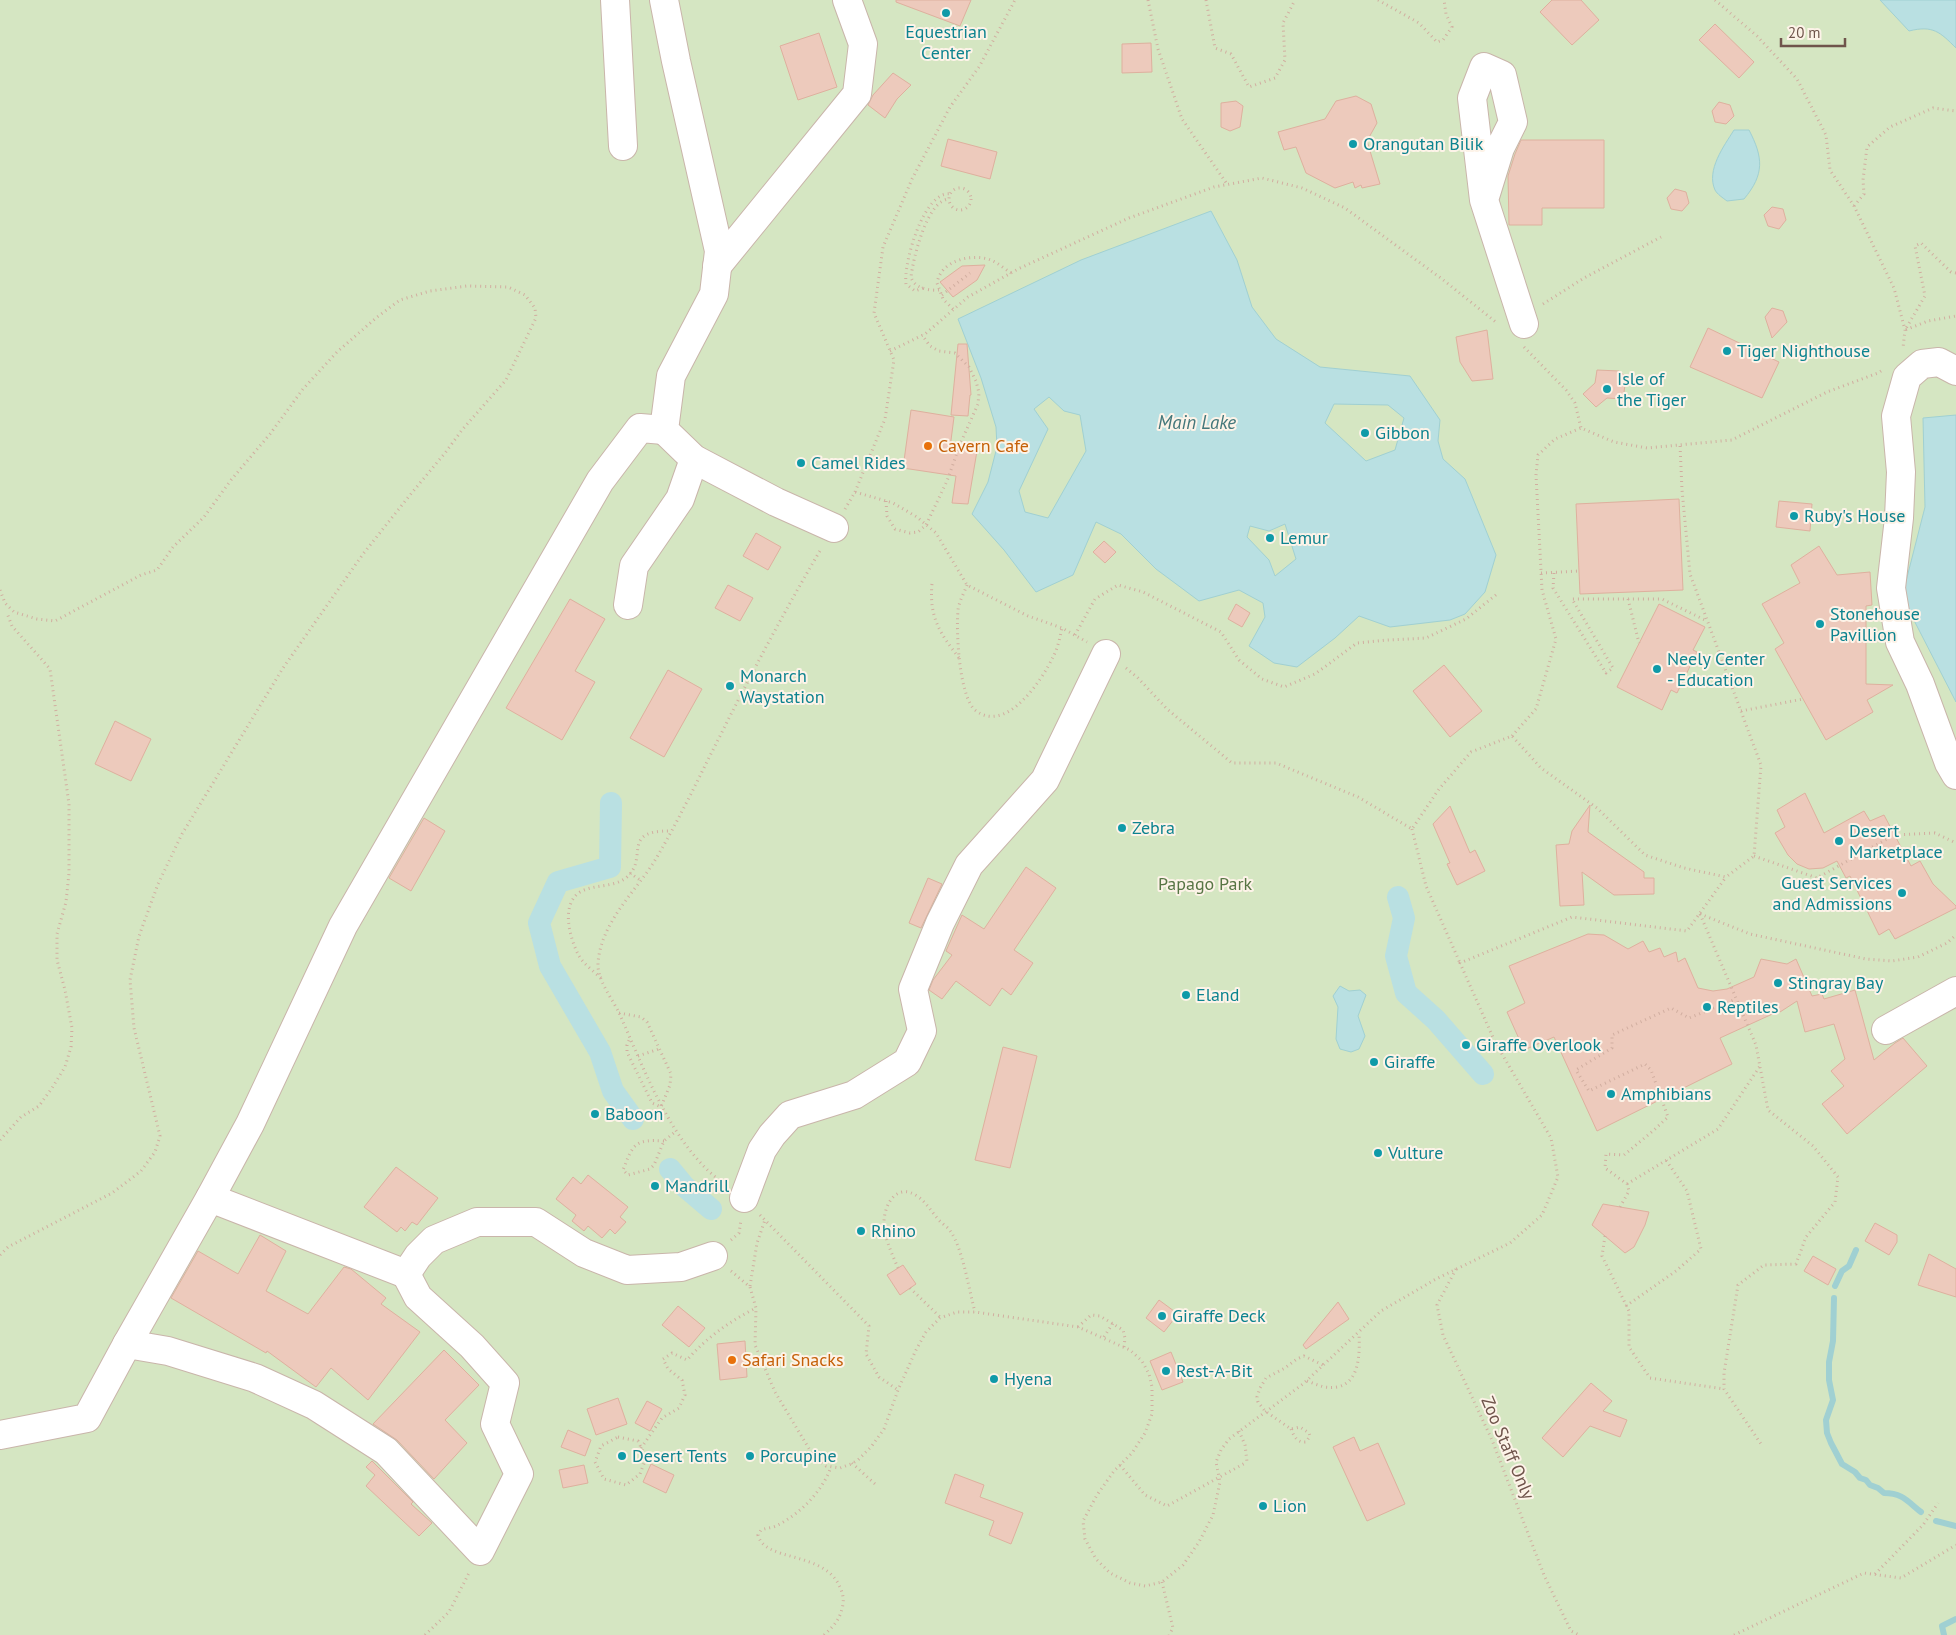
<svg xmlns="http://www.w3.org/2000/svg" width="1956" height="1635" viewBox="0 0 1956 1635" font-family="'PT Sans',sans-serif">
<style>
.green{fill:#d5e6c2}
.water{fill:#b9e0e2;stroke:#a0d0d2;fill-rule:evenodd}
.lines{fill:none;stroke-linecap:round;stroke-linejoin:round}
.stream{stroke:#a0d0d2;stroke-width:6}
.canal{stroke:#b9e0e2;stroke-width:22}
.building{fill:#edcabc;stroke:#deb09e}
.minor-casing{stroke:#c9b5aa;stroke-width:30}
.path{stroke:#d1aea0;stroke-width:3;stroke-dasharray:1 4;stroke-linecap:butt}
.minor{stroke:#fff;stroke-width:28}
.path-bridge{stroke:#d1aea0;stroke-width:3;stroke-dasharray:1 4;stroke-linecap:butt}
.culture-dot{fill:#0f9aa8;stroke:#fdf3e8;stroke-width:2}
.food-dot{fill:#e8710a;stroke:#fdf3e8;stroke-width:2}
.labels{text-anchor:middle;stroke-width:4;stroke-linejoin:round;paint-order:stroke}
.culture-label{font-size:18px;fill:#0d838f;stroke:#fdf3e8;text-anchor:start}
.food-label{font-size:18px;fill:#c56008;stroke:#fdf3e8;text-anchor:start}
.park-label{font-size:18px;fill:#577544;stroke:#fdf3e8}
.street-label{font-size:18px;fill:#6f544b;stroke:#fdf3e8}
.water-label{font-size:19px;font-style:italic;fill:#43777b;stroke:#fdf3e8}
</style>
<rect width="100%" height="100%" fill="#faeee2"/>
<!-- green -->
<rect class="green" x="0" y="0" width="1956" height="1635"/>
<!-- water -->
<g class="water">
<path d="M1880 0H1956V48C1940 32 1933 25 1909 31Z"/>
<path d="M1734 130H1749C1763 157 1765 174 1744 199L1727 201C1723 198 1717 194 1715 190 1706 170 1724 146 1734 130Z"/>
<path d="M1211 211 1237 260 1252 307 1276 339 1320 367 1410 376 1440 420 1438 441 1443 459 1465 479 1496 555 1485 592 1465 614 1450 620 1390 627 1359 616 1335 638 1297 667 1274 663 1249 646 1265 617 1263 603 1239 590 1199 601 1156 569 1121 534 1096 522 1073 575 1036 592 1004 550 972 514 988 482 997 447 996 427 981 378 958 319 1081 260ZM1049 397 1064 411 1080 415 1086 451 1048 518 1025 512 1019 491 1048 429 1034 409ZM1334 404 1388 405 1404 418 1395 450 1366 461 1325 423ZM1285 524 1296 559 1275 576 1269 560 1247 537 1250 526 1269 531Z"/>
<path d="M1956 415V702L1902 597 1925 507 1923 418Z"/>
<path d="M1340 986 1349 991 1360 990 1366 995 1358 1016 1365 1036 1359 1049 1351 1052 1340 1049 1336 1039 1338 1007 1333 996Z"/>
</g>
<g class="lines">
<!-- stream -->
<g class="stream">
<path d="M1835 1286 1842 1271 1849 1266 1856 1250"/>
<path d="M1834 1298 1833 1341 1829 1362V1380L1833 1400 1826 1420 1827 1433 1831 1443 1842 1464 1855 1472 1860 1478 1866 1480 1870 1485 1878 1488 1884 1493C1903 1493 1908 1502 1921 1512"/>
<path d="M1936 1521 1956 1526"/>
<path d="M1944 1635 1942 1626 1956 1619"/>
</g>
<!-- canal -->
<g class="canal">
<path d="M611 803 610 867 558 882 539 923 550 966 600 1052 613 1091 633 1119"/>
<path d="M1398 897 1404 918 1396 956 1406 993 1436 1020 1483 1074"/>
<path d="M670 1169 684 1186 711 1209"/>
</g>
</g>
<!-- building -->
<g class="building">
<path d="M896 0H971L960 26 896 2Z"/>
<path d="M1552 0H1581L1599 20 1572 45 1540 12Z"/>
<path d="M1715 24 1754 62 1739 78 1699 40Z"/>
<path d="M819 33 837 87 798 100 780 46Z"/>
<path d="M1151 43 1152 72 1122 73V44Z"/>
<path d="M893 73 911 85 897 99 885 118 868 105 873 95Z"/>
<path d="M1356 96 1371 104 1377 123 1367 141 1380 184 1362 188 1361 185 1355 188 1353 182 1335 188 1306 173 1296 147 1284 150 1278 132 1325 119 1336 101Z"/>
<path d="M1236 101 1243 106 1240 127 1230 131 1221 127V103Z"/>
<path d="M1719 102 1730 105 1734 116 1726 124 1715 122 1712 111Z"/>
<path d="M948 139 997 152 990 179 941 166Z"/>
<path d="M1521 140H1604V208H1542V225H1509L1508 176 1515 154Z"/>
<path d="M1675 189 1686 192 1689 203 1682 211 1671 209 1667 198Z"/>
<path d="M1772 207 1783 209 1786 220 1779 229 1768 226 1764 215Z"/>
<path d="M985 265 977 280 953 297 940 282 962 266Z"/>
<path d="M1772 308 1783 311 1787 322 1772 338 1765 317Z"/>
<path d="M1708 328 1779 362 1762 398 1690 367Z"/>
<path d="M1487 330 1493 379 1472 381 1460 362 1456 337Z"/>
<path d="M958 344H967L971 395H970L968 416 951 415Z"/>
<path d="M1597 370 1619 371 1623 374 1626 378 1623 399 1607 398 1596 407 1583 394 1595 383Z"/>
<path d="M911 410 954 417 950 448 977 451 968 504 952 503 956 476 903 468Z"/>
<path d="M1679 499 1683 590 1580 594 1576 504Z"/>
<path d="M1779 501 1812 504 1810 531 1776 527Z"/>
<path d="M756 533 781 547 768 570 743 556Z"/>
<path d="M1104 541 1116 552 1105 563 1093 552Z"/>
<path d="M1819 546 1837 575 1870 572 1872 605 1866 606V684L1893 685 1867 700 1873 712 1826 740 1775 649 1784 643 1762 604 1800 583 1791 565Z"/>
<path d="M728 585 753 598 740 621 715 608Z"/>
<path d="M570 599 605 619 575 671 595 682 562 740 506 708Z"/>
<path d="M1236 604 1250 613 1242 627 1228 619Z"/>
<path d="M1659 604 1705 627 1693 650 1697 652 1677 693 1671 690 1662 710 1617 687Z"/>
<path d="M1444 665 1482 711 1450 737 1413 691Z"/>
<path d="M668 670 702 689 664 757 630 738Z"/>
<path d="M115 721 151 739 131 781 95 764Z"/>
<path d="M1805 793 1824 833 1864 811 1870 821 1884 815 1911 866 1920 861 1933 884 1956 906V908L1895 939 1889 929 1879 935 1850 876 1846 878 1837 861 1823 868 1809 869 1797 864 1788 855 1775 833 1785 827 1777 810Z"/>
<path d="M1590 805 1588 832 1644 872V878H1654V894L1614 895 1582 872 1584 905 1560 906 1556 845 1569 844 1572 831Z"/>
<path d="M1450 806 1470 853 1475 850 1485 871 1457 885 1447 864 1450 863 1433 824Z"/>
<path d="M424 818 445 831 411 891 389 878Z"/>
<path d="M1026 867 1056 888 1014 950 1033 963 1011 995 1002 988 990 1006 956 981 942 999 929 990 933 980 952 955 946 951 962 915 984 929Z"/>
<path d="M928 878 942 884 921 928 909 923Z"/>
<path d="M1588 934 1604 935 1628 949 1643 941 1649 952 1660 948 1664 957 1676 952 1678 962 1685 958 1698 988 1713 991 1727 989 1754 977 1761 959 1787 964 1796 959 1812 996 1822 994 1824 999 1855 990 1874 1060 1895 1043 1903 1038 1927 1066 1847 1134 1822 1104 1844 1086 1831 1071 1845 1059 1834 1024 1805 1032 1797 1001 1780 1012 1779 1011 1720 1038 1732 1064 1597 1131 1554 1037 1524 1050 1507 1012 1525 1003 1509 966Z"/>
<path d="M1003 1047 1037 1056 1010 1168 975 1160Z"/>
<path d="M396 1167 438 1198 417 1225 412 1222 405 1231 401 1227 397 1232 364 1207Z"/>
<path d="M588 1175 628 1207 620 1217 626 1222 615 1234 610 1229 602 1238 588 1226 584 1231 572 1221 576 1215 556 1199 573 1177 581 1184Z"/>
<path d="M1603 1204 1649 1212 1645 1225 1634 1247 1625 1253 1592 1225Z"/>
<path d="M1875 1223 1897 1235V1242L1889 1255 1865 1241Z"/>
<path d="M260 1235 286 1251 266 1291 308 1314 344 1267 351 1269 386 1298 381 1304 420 1332 368 1400 331 1368 316 1387 267 1351 266 1353 171 1298 198 1251 238 1274Z"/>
<path d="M1929 1254 1956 1269V1297L1918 1285Z"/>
<path d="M1813 1256 1836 1269 1828 1285 1804 1271Z"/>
<path d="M903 1265 916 1284 900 1295 887 1275Z"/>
<path d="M1159 1300 1178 1314 1164 1332 1146 1318Z"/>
<path d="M1338 1302 1349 1319 1306 1349 1303 1345Z"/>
<path d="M678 1306 705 1328 689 1347 662 1325Z"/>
<path d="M745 1341 747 1377 720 1380 717 1344Z"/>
<path d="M444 1350 479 1385 445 1420 467 1443 434 1479 397 1440 373 1424Z"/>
<path d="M1171 1352 1183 1382 1162 1390 1150 1361Z"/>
<path d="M1591 1383 1612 1401 1603 1411 1627 1420 1620 1437 1590 1426 1563 1457 1542 1438Z"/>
<path d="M618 1398 627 1424 596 1435 587 1409Z"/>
<path d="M647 1401 662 1409 650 1431 635 1423Z"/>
<path d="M568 1430 591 1440 585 1456 561 1447Z"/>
<path d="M1354 1437 1360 1451 1378 1443 1405 1504 1367 1521 1333 1447Z"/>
<path d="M372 1461 413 1502 411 1504 432 1523 419 1536 366 1486 375 1475 366 1467Z"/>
<path d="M651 1464 674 1475 666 1493 643 1482Z"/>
<path d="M584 1465 588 1483 563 1488 559 1470Z"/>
<path d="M955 1474 984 1485 980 1497 1023 1513 1011 1544 989 1535 994 1521 945 1503Z"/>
</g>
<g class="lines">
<defs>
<g id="minor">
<path d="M615 0 623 146"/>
<path d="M664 0 676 61 719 251 714 294 671 376 664 430 694 459 776 502 834 528"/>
<path d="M1484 200 1472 98 1484 67 1502 75 1513 122 1500 148 1484 200 1524 324"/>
<path d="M717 266 857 94 863 44 847 0"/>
<path d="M1956 371 1939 362 1922 364 1907 377 1896 416 1901 472 1899 518 1891 588 1900 642 1920 684 1949 763 1956 775"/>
<path d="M628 605 634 566 680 499 694 459"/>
<path d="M1886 1030 1956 991"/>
<path d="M210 1198 406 1274 418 1256 434 1240 477 1222H536L584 1253 627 1270 681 1267 713 1256"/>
<path d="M744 1198 762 1150 772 1135 790 1115 854 1095 907 1062 922 1031 913 989 940 923 969 865 1045 780 1106 654"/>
<path d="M127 1344 168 1351 255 1378 314 1405 386 1451 480 1551 519 1474 495 1424 505 1383 472 1346 418 1297 406 1274"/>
<path d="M0 1435 87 1418 127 1344 210 1198 250 1124 343 926 600 481 640 428 664 430"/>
</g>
</defs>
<!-- minor casing -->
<use href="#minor" class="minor-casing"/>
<!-- path -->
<g class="path">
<path d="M1148 0 1158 49 1182 119 1227 184"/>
<path d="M1206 0 1215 48 1231 54 1249 87 1275 78 1285 60 1283 23 1295 0"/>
<path d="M1378 0 1419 23 1437 42 1443 40 1452 27 1446 14 1444 0"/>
<path d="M1715 0 1757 36 1797 79 1826 135 1830 170 1854 206 1894 288 1905 330 1903 348"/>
<circle cx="960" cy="199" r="11"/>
<path d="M1854 206 1864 194 1863 180 1867 147 1890 127 1933 108 1956 111"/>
<path d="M1956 273 1951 272 1921 243 1915 246 1925 296 1905 330 1928 321 1956 316"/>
<path d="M923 288 915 291 906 284C903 264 924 189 951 194"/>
<path d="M939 290C929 291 914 288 911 277 913 259 927 200 949 199"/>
<path d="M942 295 970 273"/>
<path d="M1543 304 1584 278 1661 237"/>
<path d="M953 309 943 299 937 283C941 260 972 253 991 260 998 263 1005 269 1011 273"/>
<path d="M1524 347 1566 390 1575 403 1581 428"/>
<path d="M890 351 925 334 968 297 1018 269 1129 218 1214 187 1262 178 1302 188 1345 208 1442 279 1497 323"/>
<path d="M855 492 885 419 894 360 874 313 883 247 912 179 950 107 979 67 1015 0"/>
<path d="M886 501 887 516 895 529 910 533 918 532 926 525 947 481 961 442 978 404 979 393 976 381 969 367 955 353 939 351 930 346 922 335"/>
<path d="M845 509 855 492 893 503 917 517 936 533 967 585 1028 616 1062 628 1087 642"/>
<path d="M1541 573 1579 571"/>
<path d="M1554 573 1553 588 1606 673 1613 668 1572 599H1662L1707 621"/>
<path d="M932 584C929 618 940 633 959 658"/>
<path d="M967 585C964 593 959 602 958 610 956 631 959 696 975 710 1006 735 1042 680 1053 657 1058 648 1060 637 1062 628"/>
<path d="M0 590 5 603 14 612 37 619 55 621 141 575 157 570 173 547 204 517 231 480 270 434 303 389 337 352 376 318 400 300 430 291 467 286 508 287 525 295 535 308 536 318 506 380 462 430 445 453 410 495 363 554 283 668 182 834 158 884 139 936 130 980 134 1028 160 1136 155 1152 141 1171 112 1193 8 1247 0 1255"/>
<path d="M1628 599 1639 643"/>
<path d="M1075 635 1095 599 1118 585 1143 592 1221 632 1239 660 1262 679 1284 687 1315 674 1357 643 1387 640 1426 638 1466 619 1497 594"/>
<path d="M1126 668 1138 678 1167 709 1232 763H1276L1358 797 1412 829 1439 789 1471 752 1512 736 1541 768 1597 808 1645 855 1684 868 1726 877 1754 856 1761 765 1690 574 1682 490 1680 445"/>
<path d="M1741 711 1803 699"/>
<path d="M1512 736 1536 709 1556 639 1542 590 1536 475 1538 455 1555 439 1581 428 1614 442 1647 448 1732 440 1827 392 1878 373 1884 369"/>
<path d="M1412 829 1426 886 1460 963"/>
<path d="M1754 856 1817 878 1894 835 1935 833 1956 843"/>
<path d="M630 873 640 880"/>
<path d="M1700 914 1756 1045 1768 1110 1813 1146 1838 1177 1835 1202 1806 1237 1796 1264 1764 1265 1738 1285 1724 1373V1389L1761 1444"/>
<path d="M1700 914 1750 934 1866 959 1892 961 1918 957 1947 943 1956 935"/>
<path d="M601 978C593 971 584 964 579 956 570 939 560 905 580 892 594 884 614 888 627 877 649 858 620 830 671 831"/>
<path d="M619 1013 641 1017 647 1022 671 1074 670 1085 661 1107 652 1103 627 1052V1045L630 1038"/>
<path d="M638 1056 659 1049"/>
<path d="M0 1140 21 1117 39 1106 52 1088 65 1067 71 1047 72 1028 65 990 57 960V934L66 902 69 873V804L50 669 12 626 7 613"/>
<path d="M664 1141C635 1139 633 1144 623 1170L628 1175 650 1169 654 1165 664 1141 676 1131"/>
<path d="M723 1183C672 1146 645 1071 620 1015 613 999 597 981 598 963 601 923 634 893 654 862 678 822 698 779 719 738 751 674 785 610 821 549"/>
<path d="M1627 1184 1718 1129 1760 1066"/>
<path d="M1620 1207 1629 1191 1627 1184 1605 1168 1606 1154 1624 1155 1654 1130 1668 1117 1651 1070 1645 1064 1589 1091 1576 1070 1612 1048V1035L1671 1008 1689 1018 1736 999"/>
<path d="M760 1215 869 1326 866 1354 879 1377 898 1390"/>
<path d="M1605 1236 1602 1256 1629 1311V1347L1650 1378 1724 1389"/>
<path d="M731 1240 739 1233 741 1220"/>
<path d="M898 1268C892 1254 883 1235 884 1221 885 1202 898 1183 917 1196 926 1202 931 1211 938 1219 942 1224 947 1226 951 1232 963 1250 969 1290 975 1312"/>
<path d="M1456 1269 1437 1305 1443 1335 1492 1440 1544 1575 1571 1631 1579 1635"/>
<path d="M731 1271 750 1287 756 1308 755 1345 775 1392 814 1457 826 1466 840 1468 851 1464 858 1460 871 1447 884 1429 898 1390 916 1350 926 1332 940 1318 957 1312H975L1078 1327 1130 1350 1142 1361 1149 1374 1152 1387V1414L1145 1433 1132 1453 1114 1471 1097 1495 1083 1521 1085 1539 1096 1559 1110 1573 1130 1583 1145 1586 1162 1582 1183 1565 1199 1542 1213 1515 1220 1482 1216 1462 1221 1450 1229 1439 1303 1384 1381 1311 1436 1279 1510 1243 1542 1215 1558 1177 1551 1138 1495 1042 1460 963 1572 917 1687 931 1726 877"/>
<path d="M750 1286 757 1243 765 1220"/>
<path d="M910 1288 940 1317"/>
<path d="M1626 1306 1676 1271 1701 1249 1687 1191 1666 1160"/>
<path d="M1078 1327 1091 1315 1100 1316 1123 1330 1125 1338 1124 1347"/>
<path d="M1104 1337 1113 1323"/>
<path d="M1307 1381C1313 1383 1319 1386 1325 1387 1360 1392 1360 1356 1359 1333"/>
<path d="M1291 1429C1294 1436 1297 1443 1306 1442L1310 1436 1309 1433 1300 1427 1291 1429 1265 1411 1258 1402 1257 1397 1260 1388 1266 1378 1285 1368 1297 1359 1304 1356 1323 1365"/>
<path d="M1239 1431 1245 1445 1247 1462"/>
<path d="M618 1437 638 1441 646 1458 640 1474 626 1485 604 1479 595 1462 601 1446Z"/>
<path d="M641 1448 662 1418 679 1408 685 1395 682 1380 668 1369 663 1359 672 1353 687 1360C706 1338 730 1321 756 1308"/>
<path d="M852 1463 875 1484"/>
<path d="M1875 1574 1923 1525 1938 1503"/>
<path d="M1162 1582 1173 1628 1169 1635"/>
<path d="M425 1635 449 1612 470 1571"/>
<path d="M824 1635C834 1626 841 1618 843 1604 844 1597 842 1591 839 1585 822 1551 765 1562 758 1535L761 1530C766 1528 771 1528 776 1526 800 1514 822 1492 831 1467"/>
<path d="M1734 1635 1864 1573 1901 1578 1956 1545"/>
</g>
<!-- minor -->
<use href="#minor" class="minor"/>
<!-- path-bridge -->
<path class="path-bridge" d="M1120 1465 1145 1495 1167 1506 1247 1462"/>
</g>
<!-- markers -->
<g class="culture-dot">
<circle cx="946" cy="13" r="5"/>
<circle cx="1353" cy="144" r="5"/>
<circle cx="1727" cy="351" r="5"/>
<circle cx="1607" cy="389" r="5"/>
<circle cx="1365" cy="433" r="5"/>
<circle cx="801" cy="463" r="5"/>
<circle cx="1794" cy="516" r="5"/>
<circle cx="1270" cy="538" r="5"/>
<circle cx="1820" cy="624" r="5"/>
<circle cx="1657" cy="669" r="5"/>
<circle cx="730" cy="686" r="5"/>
<circle cx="1122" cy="828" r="5"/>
<circle cx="1839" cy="841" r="5"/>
<circle cx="1902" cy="893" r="5"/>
<circle cx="1778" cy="983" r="5"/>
<circle cx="1186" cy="995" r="5"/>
<circle cx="1707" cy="1007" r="5"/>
<circle cx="1466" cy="1045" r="5"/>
<circle cx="1374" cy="1062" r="5"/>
<circle cx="1611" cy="1094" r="5"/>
<circle cx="595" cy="1114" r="5"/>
<circle cx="1378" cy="1153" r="5"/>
<circle cx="655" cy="1186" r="5"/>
<circle cx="861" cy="1231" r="5"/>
<circle cx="1162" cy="1316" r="5"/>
<circle cx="1166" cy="1371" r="5"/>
<circle cx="994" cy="1379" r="5"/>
<circle cx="622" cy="1456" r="5"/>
<circle cx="750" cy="1456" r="5"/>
<circle cx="1263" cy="1506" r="5"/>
</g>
<g class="food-dot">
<circle cx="928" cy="446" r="5"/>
<circle cx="732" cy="1360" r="5"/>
</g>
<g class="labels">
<!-- culture labels -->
<g class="culture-label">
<text x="946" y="38" text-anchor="middle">Equestrian<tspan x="946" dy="21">Center</tspan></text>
<text x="1363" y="150">Orangutan Bilik</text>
<text x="1737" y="357">Tiger Nighthouse</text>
<text x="1617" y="385">Isle of<tspan x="1617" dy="21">the Tiger</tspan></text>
<text x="1375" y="439">Gibbon</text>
<text x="811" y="469">Camel Rides</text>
<text x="1804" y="522">Ruby's House</text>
<text x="1280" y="544">Lemur</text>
<text x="1830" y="620">Stonehouse<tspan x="1830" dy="21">Pavillion</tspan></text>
<text x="1667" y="665">Neely Center<tspan x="1667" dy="21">- Education</tspan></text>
<text x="740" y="682">Monarch<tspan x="740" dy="21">Waystation</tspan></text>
<text x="1132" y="834">Zebra</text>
<text x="1849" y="837">Desert<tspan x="1849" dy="21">Marketplace</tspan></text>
<text x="1892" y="889" text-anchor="end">Guest Services<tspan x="1892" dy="21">and Admissions</tspan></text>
<text x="1788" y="989">Stingray Bay</text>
<text x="1196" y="1001">Eland</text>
<text x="1717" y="1013">Reptiles</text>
<text x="1476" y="1051">Giraffe Overlook</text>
<text x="1384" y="1068">Giraffe</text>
<text x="1621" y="1100">Amphibians</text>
<text x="605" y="1120">Baboon</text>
<text x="1388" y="1159">Vulture</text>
<text x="665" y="1192">Mandrill</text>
<text x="871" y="1237">Rhino</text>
<text x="1172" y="1322">Giraffe Deck</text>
<text x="1176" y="1377">Rest-A-Bit</text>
<text x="1004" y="1385">Hyena</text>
<text x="632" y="1462">Desert Tents</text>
<text x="760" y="1462">Porcupine</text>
<text x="1273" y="1512">Lion</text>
</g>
<!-- food labels -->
<g class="food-label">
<text x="938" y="452">Cavern Cafe</text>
<text x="742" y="1366">Safari Snacks</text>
</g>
<!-- park labels -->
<g class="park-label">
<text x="1205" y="890">Papago Park</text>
</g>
<!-- street labels -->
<g class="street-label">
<text transform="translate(1508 1448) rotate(67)" y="6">Zoo Staff Only</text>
</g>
<!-- water labels -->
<g class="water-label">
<text x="1197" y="429">Main Lake</text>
</g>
</g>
<!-- scale -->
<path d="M1781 38v8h64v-8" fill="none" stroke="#6f544b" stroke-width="2.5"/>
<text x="1788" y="38" font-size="15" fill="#6f544b" stroke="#fdf3e8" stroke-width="4" paint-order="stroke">20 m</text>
</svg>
